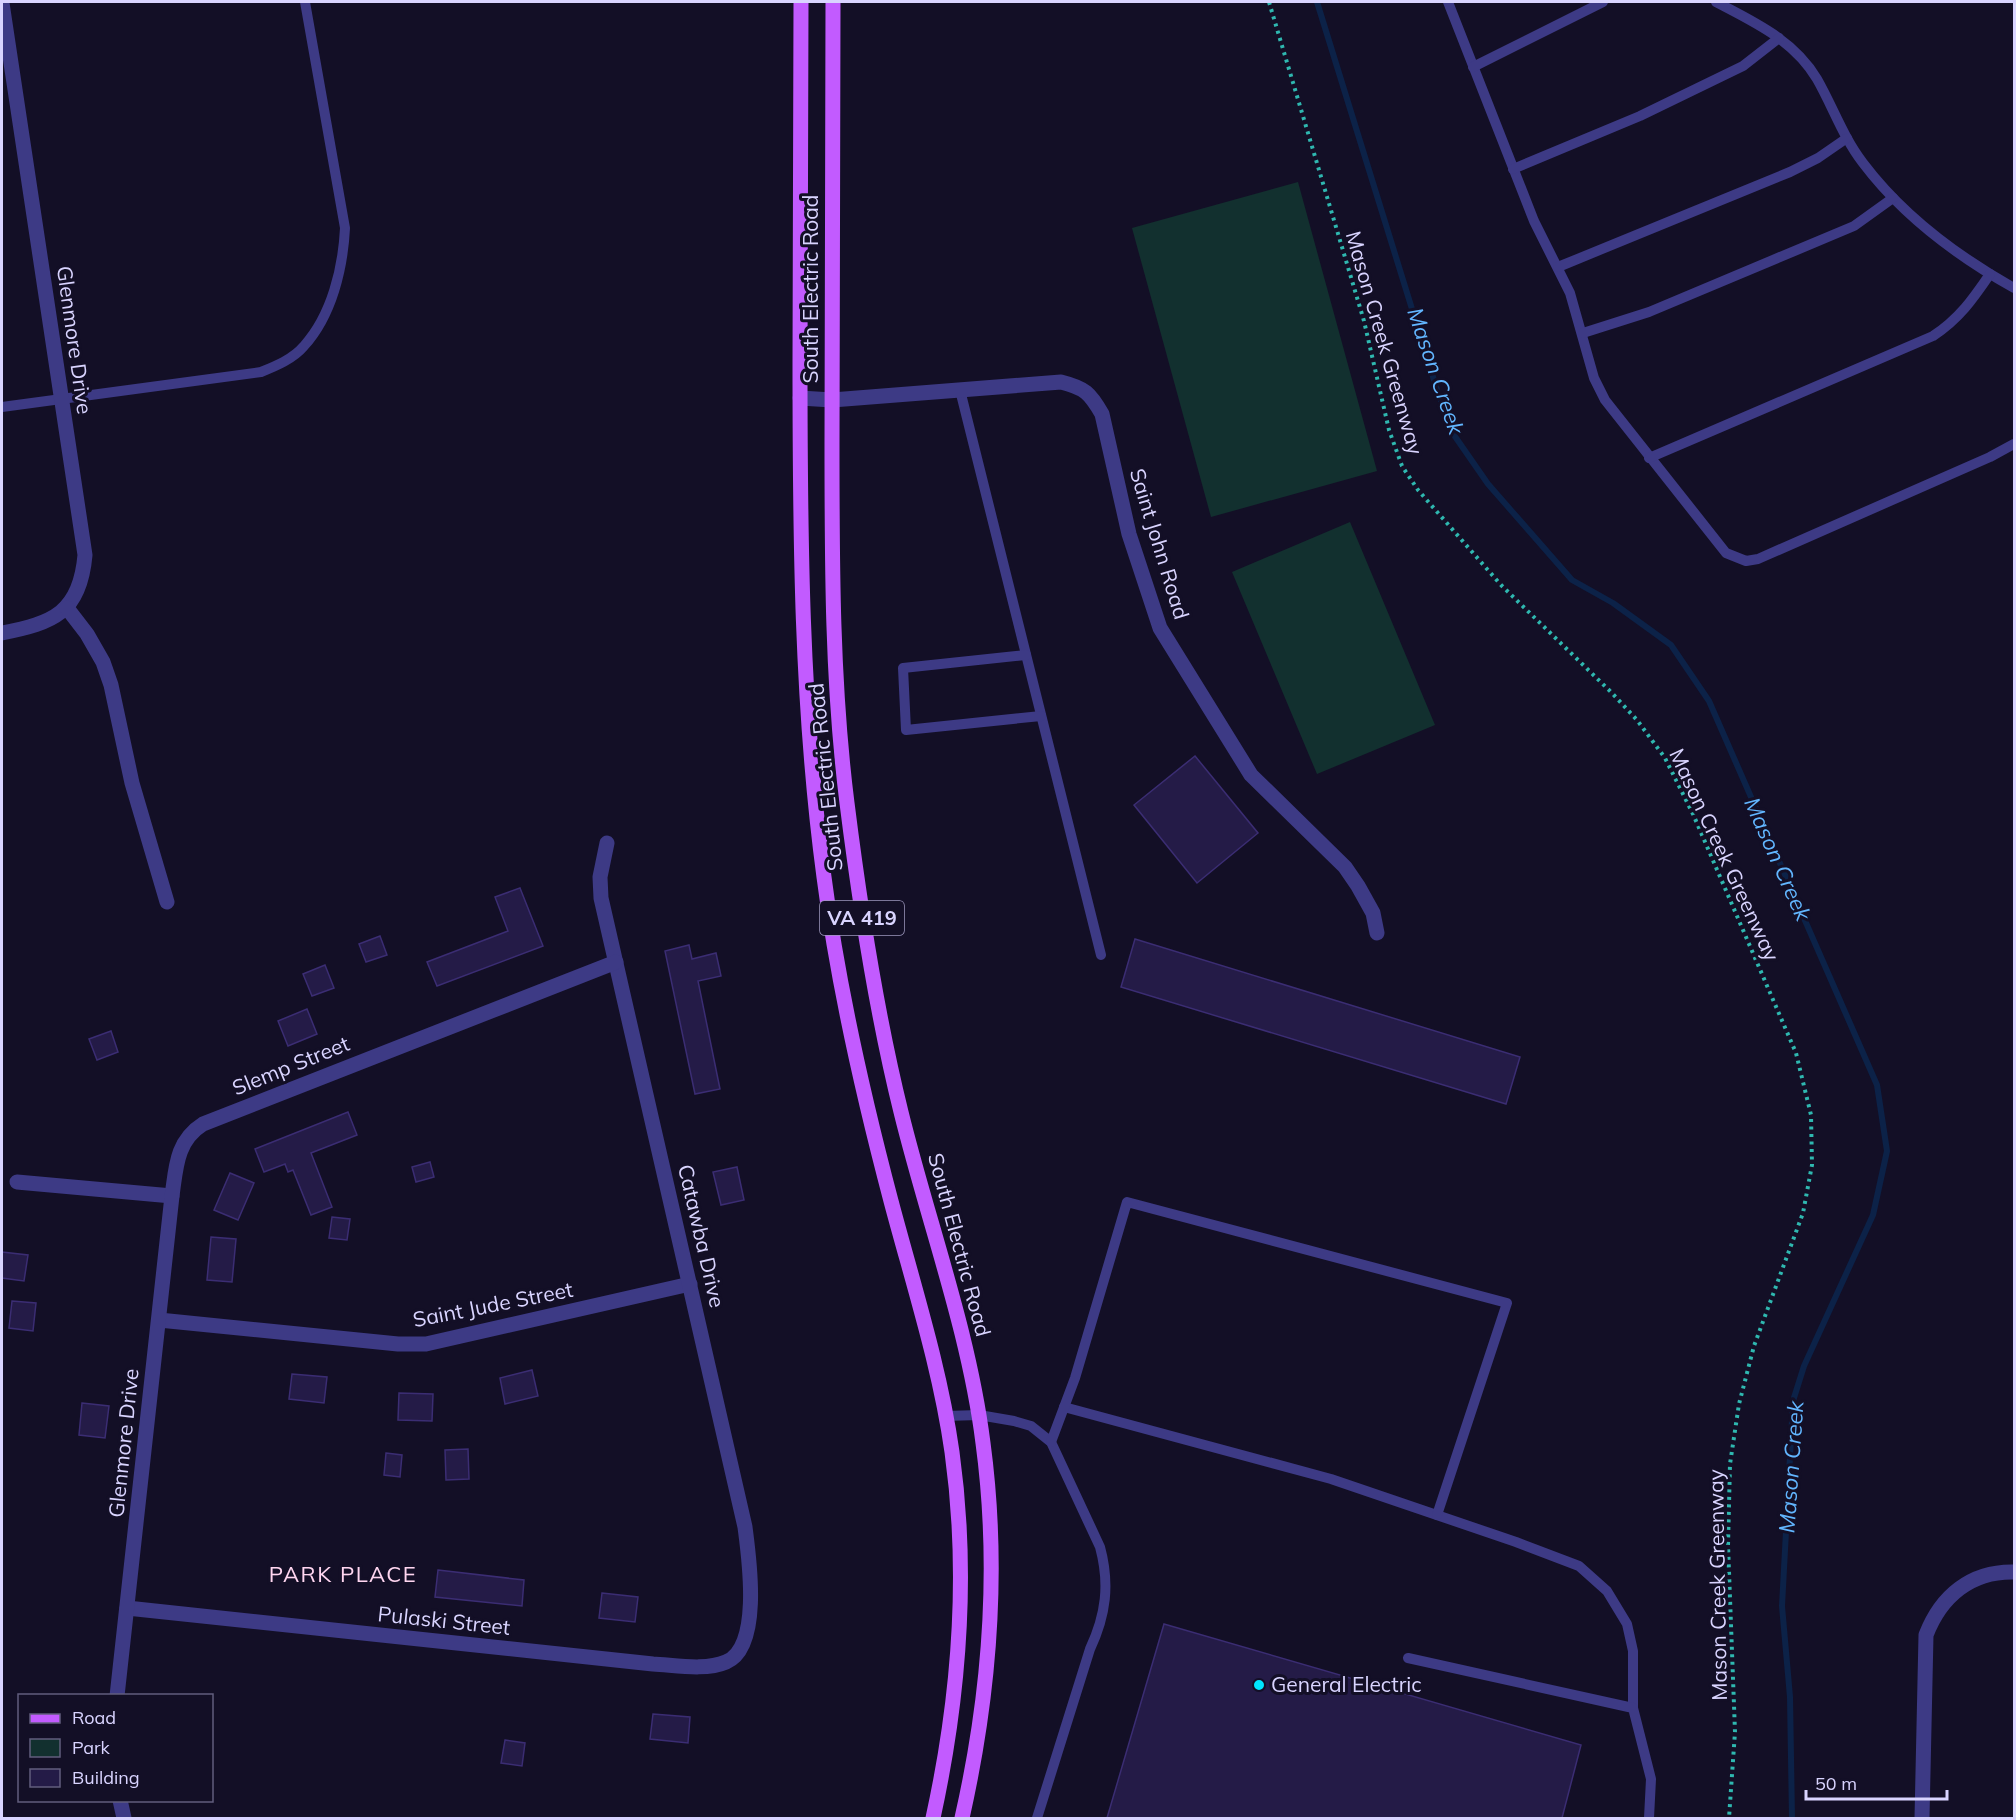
<svg xmlns="http://www.w3.org/2000/svg" width="2016" height="1820" viewBox="0 0 2016 1820" font-family="Mulish,sans-serif">
<style>
.green{fill:#12302f}
.lines{fill:none;stroke-linecap:round;stroke-linejoin:round}
.stream{stroke:#0c2248;stroke-width:6}
.building{fill:#241b47;stroke:#3b2d73;stroke-width:1.5}
.path{stroke:#2fb8b0;stroke-width:4;stroke-dasharray:3 4.5;stroke-linecap:butt}
.lane{stroke:#3d3a85;stroke-width:10}
.street{stroke:#3d3a85;stroke-width:15}
.primary{stroke:#c25bff;stroke-width:15}
.poi-dot{fill:#00e5ff;stroke:#130f26;stroke-width:2}
.labels{text-anchor:middle;stroke-width:6;stroke-linejoin:round;paint-order:stroke}
.shield{fill:#130f26;stroke:#9e99be;stroke-width:1.5}
.shield-label{font-size:20px;font-weight:bold;fill:#d9d4ff}
.street-label{font-size:21px;fill:#d9d4ff;stroke:#130f26}
.poi-label{font-size:21px;fill:#d9d4ff;stroke:#130f26;text-anchor:start}
.water-label{font-size:22px;font-style:italic;fill:#62b6ff;stroke:#130f26}
.neighbourhood-label{font-size:22px;letter-spacing:1.5px;fill:#ffd6f0;stroke:#130f26}
</style>
<rect width="100%" height="100%" fill="#130f26"/>
<!-- green -->
<g class="green">
<path d="M1298 182 1377 471 1211 517 1132 228Z"/>
<path d="M1350 522 1435 725 1317 774 1232 572Z"/>
</g>
<g class="lines">
<!-- stream -->
<path class="stream" d="M1317 2 1438 393 1454 435 1488 484 1572 580 1613 603 1671 645 1709 701 1877 1085 1887 1151 1873 1215 1804 1366 1793 1401 1782 1606 1790 1697 1792 1818"/>
</g>
<!-- building -->
<g class="building">
<path d="M1195 756 1258 833 1197 883 1134 805Z"/>
<path d="M520 888 543 946 437 986 427 962 508 931 495 897Z"/>
<path d="M380 936 387 955 366 962 359 944Z"/>
<path d="M1135 939 1520 1057 1506 1104 1121 987Z"/>
<path d="M689 945 692 959 716 953 721 976 698 981 720 1089 695 1094 665 951Z"/>
<path d="M325 965 334 988 312 996 303 974Z"/>
<path d="M307 1009 317 1034 288 1046 278 1021Z"/>
<path d="M111 1031 118 1052 97 1060 89 1039Z"/>
<path d="M348 1112 357 1135 311 1153 332 1207 311 1215 293 1170 288 1172 285 1164 264 1172 255 1149Z"/>
<path d="M430 1162 434 1177 416 1182 412 1167Z"/>
<path d="M737 1167 744 1200 721 1205 713 1172Z"/>
<path d="M230 1173 254 1183 238 1220 214 1210Z"/>
<path d="M332 1217 350 1219 347 1240 329 1238Z"/>
<path d="M211 1237 236 1239 232 1282 207 1280Z"/>
<path d="M2 1252 28 1255 24 1281 2 1278Z"/>
<path d="M12 1301 36 1303 33 1331 9 1328Z"/>
<path d="M532 1370 538 1396 505 1404 500 1378Z"/>
<path d="M292 1374 327 1377 324 1403 289 1399Z"/>
<path d="M399 1393 433 1394 432 1421 398 1420Z"/>
<path d="M82 1403 109 1406 105 1438 79 1435Z"/>
<path d="M468 1449 469 1479 446 1480 445 1450Z"/>
<path d="M386 1453 402 1455 400 1477 384 1475Z"/>
<path d="M438 1570 524 1580 522 1606 435 1597Z"/>
<path d="M602 1593 638 1597 635 1622 599 1618Z"/>
<path d="M1164 1624 1581 1745 1562 1818H1107Z"/>
<path d="M653 1714 690 1717 688 1743 650 1739Z"/>
<path d="M505 1740 525 1743 522 1766 501 1763Z"/>
</g>
<g class="lines">
<!-- path -->
<path class="path" d="M1269 2 1364 321 1389 430 1402 466 1418 490 1501 585 1612 693 1637 720 1665 758 1693 814 1796 1053 1811 1115 1812 1165 1803 1213 1754 1346 1739 1404 1730 1464 1728 1545 1735 1732 1729 1818"/>
<!-- lane -->
<g class="lane">
<path d="M1448 2 1534 221 1570 293 1594 378 1605 400 1726 553 1746 561 1758 559 1990 457 2014 444"/>
<path d="M1716 2C1754 22 1794 40 1817 79 1833 107 1843 137 1863 163 1903 216 1957 256 2014 288"/>
<path d="M1473 67 1603 2"/>
<path d="M1513 169 1640 116 1743 66 1779 38"/>
<path d="M1558 267 1790 172 1818 158 1847 138"/>
<path d="M1583 333 1649 312 1854 226 1893 198"/>
<path d="M960 390 1101 955"/>
<path d="M2 407 261 372C276 366 293 359 304 346 332 315 343 268 345 228L305 2"/>
<path d="M1649 458 1933 336C1959 319 1973 299 1990 274"/>
<path d="M1026 655 903 668 906 730 1041 716"/>
<path d="M1064 1407 1331 1479 1516 1542 1579 1566 1607 1591 1627 1624 1633 1651V1708"/>
<path d="M946 1416 979 1415 1014 1421 1031 1426 1051 1442 1100 1547C1110 1584 1106 1615 1090 1649L1037 1818"/>
<path d="M1051 1442 1075 1378 1127 1202 1507 1303 1437 1515"/>
<path d="M1408 1658 1633 1708 1651 1779 1649 1818"/>
</g>
<!-- street -->
<g class="street">
<path d="M2 3 85 555C80 613 53 623 2 633"/>
<path d="M800 398 832 400 1061 382C1085 388 1090 393 1102 414L1129 534 1160 628 1251 775 1345 867 1358 886 1373 913 1377 933"/>
<path d="M67 608 87 634 103 662 111 685 132 783 167 902"/>
<path d="M17 1182 172 1196"/>
<path d="M159 1320 398 1344H426L690 1284"/>
<path d="M127 1608 653 1664C675 1665 705 1671 726 1662 762 1647 749 1558 745 1527L601 898 600 877 607 843"/>
<path d="M117 1696 172 1196C176 1168 176 1141 203 1124L616 962"/>
<path d="M120 1800 124 1818"/>
<path d="M1922 1818 1926 1635C1941 1596 1971 1571 2014 1572"/>
</g>
<!-- primary -->
<g class="primary">
<path d="M801 2C801 121 800 241 800 361 800 534 801 705 824 877 838 986 863 1095 891 1201 913 1284 940 1367 952 1452 969 1574 959 1699 933 1818"/>
<path d="M833 2C833 149 832 297 832 444 832 564 832 684 847 803 860 907 876 1011 901 1112 928 1222 969 1331 983 1443 1000 1570 990 1694 962 1818"/>
</g>
</g>
<!-- markers -->
<circle class="poi-dot" cx="1259" cy="1685" r="6"/>
<g class="labels">
<!-- shield labels -->
<rect class="shield" x="820" y="901" width="84" height="34" rx="4.5"/>
<g class="shield-label">
<text x="862" y="925">VA 419</text>
</g>
<!-- street labels -->
<g class="street-label">
<text transform="translate(811 289) rotate(-90)" y="7">South Electric Road</text>
<text transform="translate(74 340) rotate(82)" y="7">Glenmore Drive</text>
<text transform="translate(1384 343) rotate(74)" y="7">Mason Creek Greenway</text>
<text transform="translate(1159 544) rotate(73)" y="7">Saint John Road</text>
<text transform="translate(826 777) rotate(-96)" y="7">South Electric Road</text>
<text transform="translate(1724 855) rotate(65)" y="7">Mason Creek Greenway</text>
<text transform="translate(291 1066) rotate(-22)" y="7">Slemp Street</text>
<text transform="translate(701 1236) rotate(77)" y="7">Catawba Drive</text>
<text transform="translate(959 1245) rotate(75)" y="7">South Electric Road</text>
<text transform="translate(493 1305) rotate(-11)" y="7">Saint Jude Street</text>
<text transform="translate(124 1443) rotate(-84)" y="7">Glenmore Drive</text>
<text transform="translate(1718 1585) rotate(-91)" y="7">Mason Creek Greenway</text>
<text transform="translate(444 1621) rotate(6)" y="7">Pulaski Street</text>
</g>
<!-- poi labels -->
<g class="poi-label">
<text x="1271" y="1692">General Electric</text>
</g>
<!-- water labels -->
<g class="water-label">
<text transform="translate(1436 371) rotate(71)" y="8">Mason Creek</text>
<text transform="translate(1778 859) rotate(66)" y="8">Mason Creek</text>
<text transform="translate(1791 1467) rotate(-86)" y="8">Mason Creek</text>
</g>
<!-- neighbourhood labels -->
<g class="neighbourhood-label">
<text x="343" y="1582">PARK PLACE</text>
</g>
</g>
<!-- border -->
<rect width="2016" height="1820" fill="none" stroke="#d9d4ff" stroke-width="6"/>
<!-- legend -->
<rect x="18" y="1694" width="195" height="108" fill="#130f26" stroke="#625e7d" stroke-width="1.5"/>
<rect x="30" y="1714" width="30" height="9" fill="#c25bff" stroke="#625e7d" stroke-width="1.5"/>
<text x="72" y="1724" font-size="18" fill="#d9d4ff">Road</text>
<rect x="30" y="1739" width="30" height="18" fill="#12302f" stroke="#625e7d" stroke-width="1.5"/>
<text x="72" y="1754" font-size="18" fill="#d9d4ff">Park</text>
<rect x="30" y="1769" width="30" height="18" fill="#241b47" stroke="#625e7d" stroke-width="1.5"/>
<text x="72" y="1784" font-size="18" fill="#d9d4ff">Building</text>
<!-- scale -->
<path d="M1806 1790v9h141v-9" fill="none" stroke="#d9d4ff" stroke-width="3"/>
<text x="1815" y="1790" font-size="18" fill="#d9d4ff" stroke="#130f26" stroke-width="4.5" paint-order="stroke">50 m</text>
</svg>
